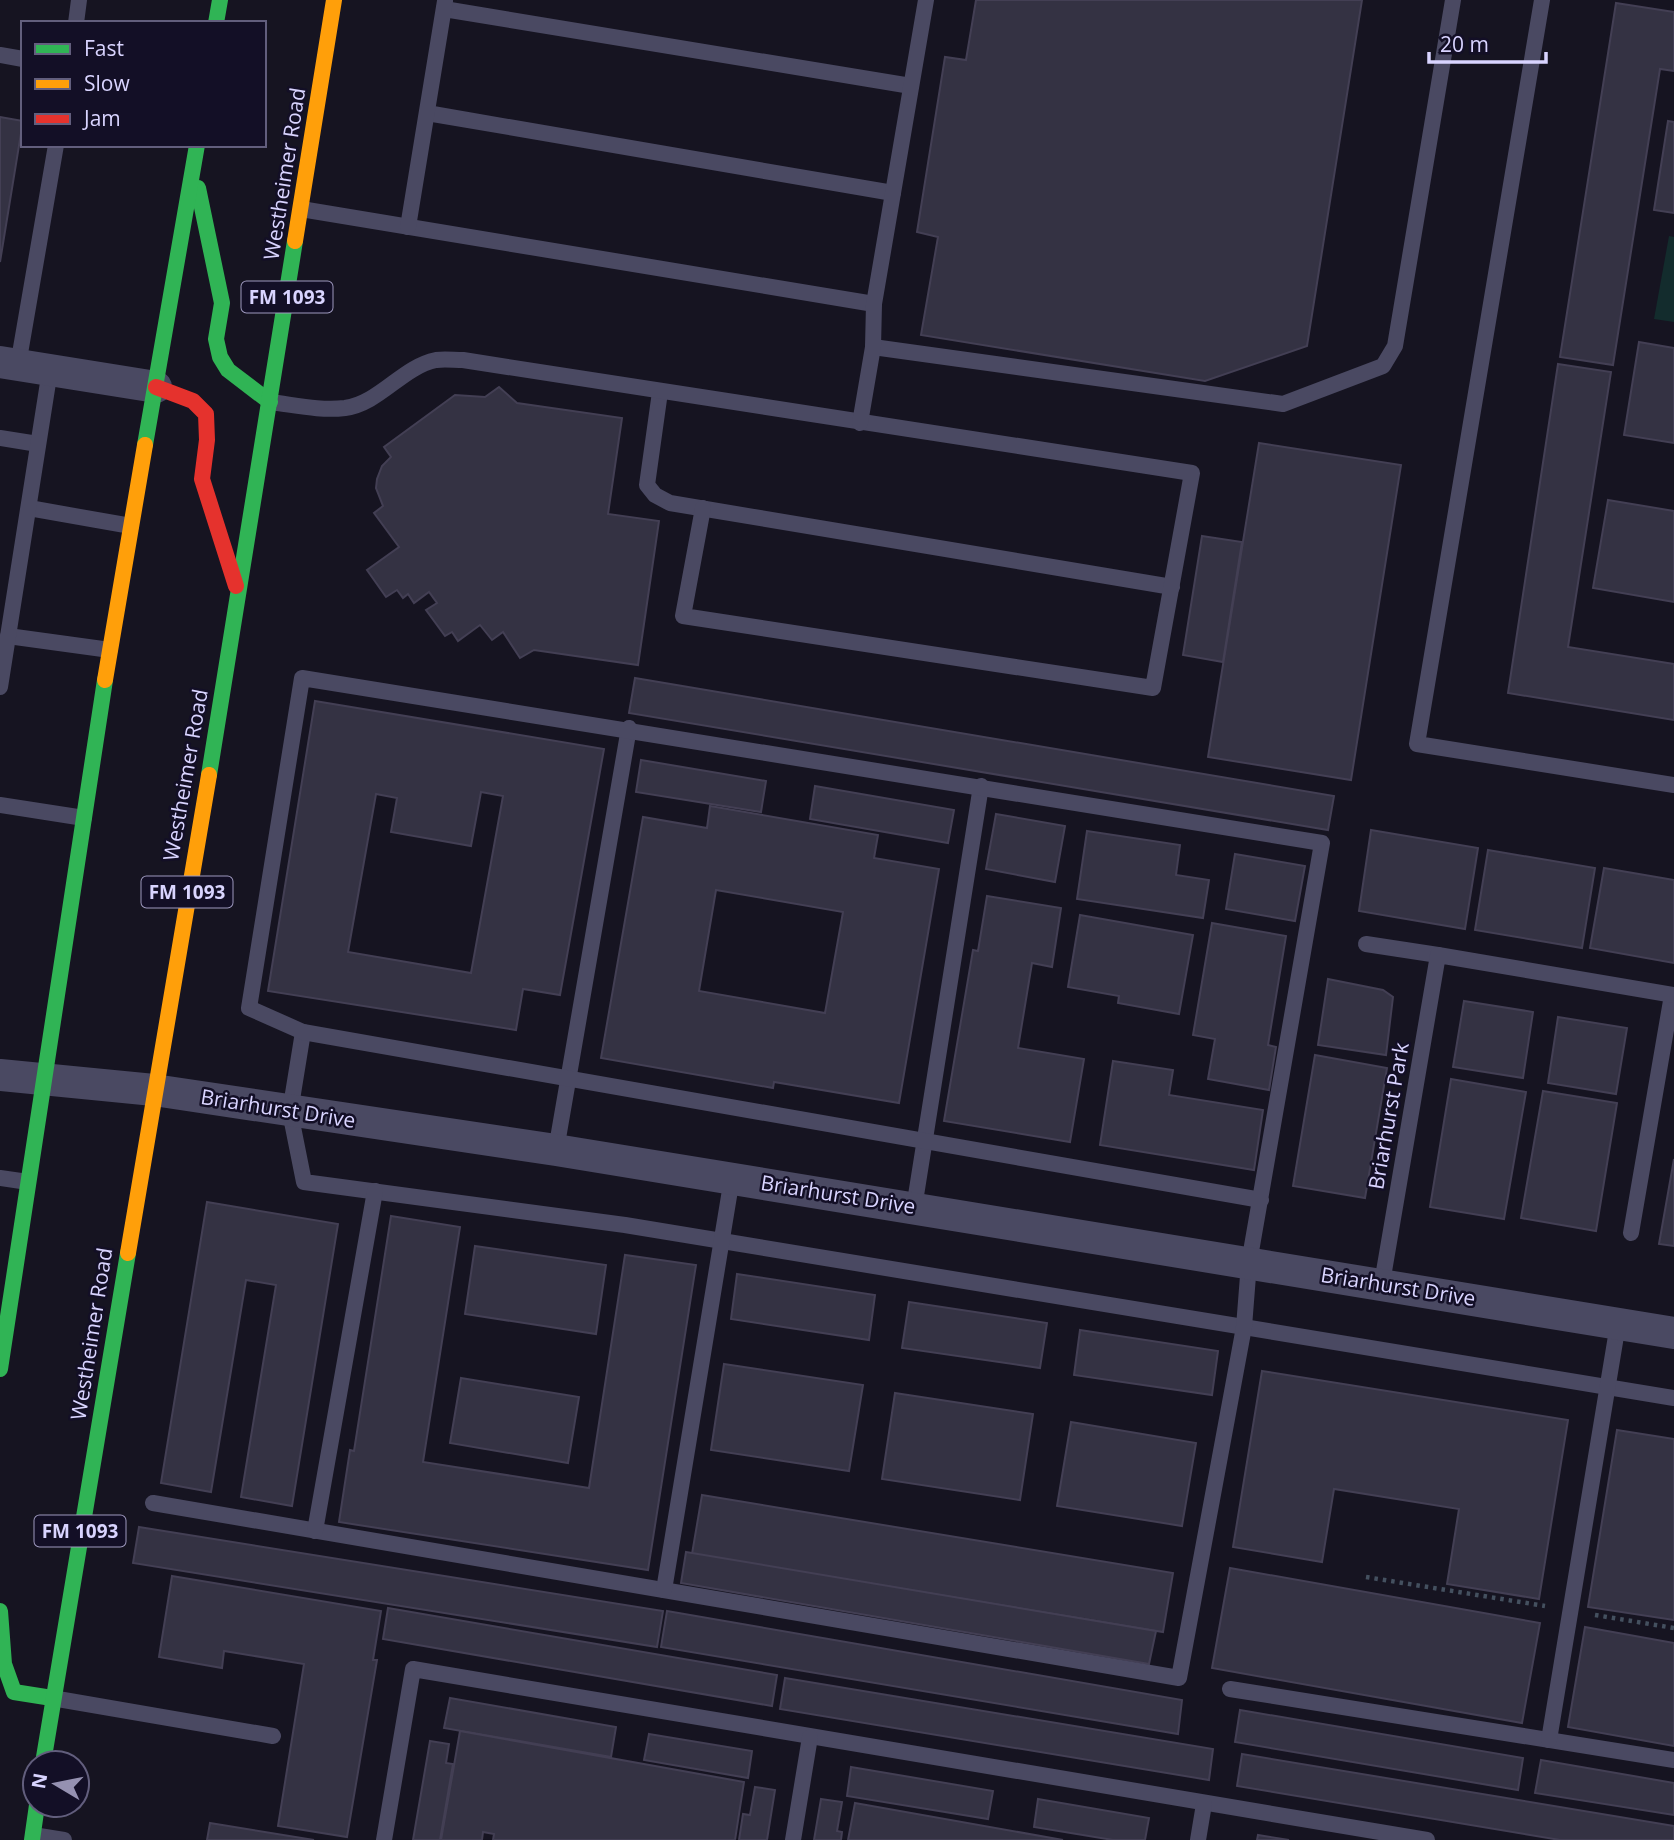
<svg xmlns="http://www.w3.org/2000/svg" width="1674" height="1840" viewBox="0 0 1674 1840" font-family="'Open Sans',sans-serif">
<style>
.green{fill:#132c2d}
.building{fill:#343243;stroke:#433f54;stroke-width:2;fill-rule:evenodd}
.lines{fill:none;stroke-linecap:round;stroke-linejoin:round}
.path{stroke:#44505f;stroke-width:4.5;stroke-dasharray:3.5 5;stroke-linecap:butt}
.lane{stroke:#4a4962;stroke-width:16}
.street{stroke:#4a4962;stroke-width:32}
.fast{stroke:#30b455;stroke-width:16}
.slow{stroke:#ff9f0a;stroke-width:16}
.jam{stroke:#e5322d;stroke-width:16}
.labels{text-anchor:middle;stroke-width:5;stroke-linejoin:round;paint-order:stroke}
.shield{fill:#130f26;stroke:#9e99be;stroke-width:2}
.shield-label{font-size:19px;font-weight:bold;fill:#d9d4ff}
.street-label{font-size:21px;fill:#d9d4ff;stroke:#130f26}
</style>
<rect width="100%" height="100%" fill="#161421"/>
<!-- green -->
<path class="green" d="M1669 236 1674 237V322L1654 319Z"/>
<!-- building -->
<g class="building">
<path d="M976 0H1362L1307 346 1205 381 921 335 938 237 917 232 945 57 966 60Z"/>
<path d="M1616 3 1674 12V71L1660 69 1613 365 1560 357Z"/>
<path d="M0 117 23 121 0 262Z"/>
<path d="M1668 121 1674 122V213L1654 210Z"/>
<path d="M1639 342 1674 348V443L1624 435Z"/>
<path d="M1558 364 1611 372 1568 647 1674 664V720L1508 693Z"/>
<path d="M499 387 517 403 622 418 608 514 659 521 638 665 534 650 520 658 503 632 492 640 480 625 458 641 452 632 445 636 426 610 437 603 429 592 414 603 408 594 403 598 397 590 386 597 367 570 399 547 374 513 383 506 376 488 377 479 382 466 391 457 384 447 455 395 485 397Z"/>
<path d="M1259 443 1401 465 1351 780 1208 757Z"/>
<path d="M1608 500 1674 511V602L1593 588Z"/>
<path d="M1202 536 1242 542 1223 662 1183 655Z"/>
<path d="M635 678 1334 796 1328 830 629 713Z"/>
<path d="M315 701 604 749 560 995 523 989 516 1030 268 991ZM481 792 503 796 471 973 348 952 376 794 397 798 391 832 471 846Z"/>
<path d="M641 760 766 781 761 812 636 792Z"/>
<path d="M815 786 954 810 948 843 810 819Z"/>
<path d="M710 806 878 835 874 858 939 869 899 1103 774 1082 773 1088 601 1058 643 817 707 828ZM716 890 843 912 825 1013 699 991Z"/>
<path d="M996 814 1065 826 1055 882 986 869Z"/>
<path d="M1371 830 1478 848 1465 929 1359 911Z"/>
<path d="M1087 831 1180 845 1176 875 1209 880 1203 918 1077 899Z"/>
<path d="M1488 850 1595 868 1582 948 1475 930Z"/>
<path d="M1235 854 1305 866 1295 921 1226 909Z"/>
<path d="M1604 868 1674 880V963L1590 948Z"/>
<path d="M987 896 1061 908 1052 967 1032 963 1018 1048 1084 1059 1070 1142 944 1121 973 950 978 951Z"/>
<path d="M1080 915 1193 935 1179 1014 1118 1003 1119 996 1068 987Z"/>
<path d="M1212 923 1286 936 1268 1045 1276 1047 1269 1090 1208 1079 1215 1039 1193 1035Z"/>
<path d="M1328 979 1383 990 1393 997 1386 1055 1318 1045Z"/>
<path d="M1464 1001 1533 1012 1523 1078 1453 1067Z"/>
<path d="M1558 1017 1627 1028 1616 1094 1548 1083Z"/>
<path d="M1315 1055 1387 1068 1365 1198 1293 1186Z"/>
<path d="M1113 1061 1173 1070 1169 1095 1263 1110 1254 1170 1100 1145Z"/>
<path d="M1451 1079 1526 1092 1504 1219 1430 1207Z"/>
<path d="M1543 1091 1617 1103 1596 1231 1521 1218Z"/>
<path d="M1674 1159V1246L1659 1244Z"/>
<path d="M207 1202 338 1224 292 1506 241 1497 276 1285 246 1280 211 1492 161 1483Z"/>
<path d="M391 1216 460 1227 423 1462 589 1488 625 1255 696 1265 648 1570 339 1522 350 1450 354 1451Z"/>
<path d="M475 1246 606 1265 596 1334 465 1314Z"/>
<path d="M737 1274 875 1295 869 1340 731 1319Z"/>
<path d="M909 1302 1047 1323 1040 1368 902 1348Z"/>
<path d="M1080 1330 1218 1351 1212 1395 1074 1375Z"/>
<path d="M724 1364 863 1385 849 1471 711 1450Z"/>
<path d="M1262 1371 1568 1420 1539 1599 1447 1584 1459 1509 1334 1489 1322 1562 1233 1547Z"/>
<path d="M461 1378 579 1397 568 1463 450 1443Z"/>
<path d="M895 1393 1033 1414 1020 1500 882 1479Z"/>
<path d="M1071 1422 1196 1443 1182 1526 1057 1506Z"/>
<path d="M1617 1430 1674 1439V1620L1588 1607Z"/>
<path d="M702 1495 1173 1573 1163 1632 692 1554Z"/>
<path d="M139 1527 663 1611 657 1647 133 1563Z"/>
<path d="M686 1552 1156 1631 1149 1664 681 1583Z"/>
<path d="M1230 1568 1540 1623 1522 1723 1212 1668Z"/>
<path d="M172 1576 381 1611 373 1660H377L347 1837 278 1826 304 1664 224 1651 222 1668 159 1657Z"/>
<path d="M388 1608 777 1675 772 1706 383 1639Z"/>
<path d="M667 1611 1182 1700 1178 1734 661 1647Z"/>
<path d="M1585 1627 1674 1643V1746L1568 1727Z"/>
<path d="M785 1678 1213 1749 1209 1780 780 1709Z"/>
<path d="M450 1698 616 1727 611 1757 444 1728Z"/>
<path d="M1240 1710 1523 1758 1518 1790 1235 1742Z"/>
<path d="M460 1731 744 1782 735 1840H493L494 1834 483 1832 482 1840H441Z"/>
<path d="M649 1734 752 1751 748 1778 644 1760Z"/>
<path d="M430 1741 449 1744 446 1763 453 1764 440 1840H413Z"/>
<path d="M1242 1754 1674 1826V1840H1560L1237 1786Z"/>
<path d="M1541 1760 1674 1783V1815L1535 1793Z"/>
<path d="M851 1767 993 1791 988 1819 847 1796Z"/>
<path d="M755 1787 775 1790 767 1840H739L743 1814 750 1815Z"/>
<path d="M821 1799 842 1802 837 1831 842 1832 841 1840H814Z"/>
<path d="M1038 1799 1149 1818 1145 1840H1113L1034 1827Z"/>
<path d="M855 1803 1063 1840H848Z"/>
<path d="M210 1823 314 1840H207Z"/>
<path d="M1258 1835 1289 1840H1257Z"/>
</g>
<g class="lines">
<!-- path -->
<g class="path">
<path d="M1366 1577 1545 1606"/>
<path d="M1595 1615 1674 1628"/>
</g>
<!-- lane -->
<g class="lane">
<path d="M1542 0 1417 744 1674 785"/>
<path d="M444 9 911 86"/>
<path d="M76 23 79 0"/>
<path d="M0 55 23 59"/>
<path d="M427 113 893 193"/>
<path d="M301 209 874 304"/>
<path d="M408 227 445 1"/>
<path d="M873 347 1283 404 1383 366 1395 346 1453 0"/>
<path d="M18 365 56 145"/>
<path d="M660 392 647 485 655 495 670 503 1172 587"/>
<path d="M270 402C295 405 320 411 345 408 380 403 402 367 436 360 444 359 454 360 463 360L1192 473 1153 688 683 616 703 508"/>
<path d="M860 423 873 347 874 304 926 0"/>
<path d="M0 438 38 444"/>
<path d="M29 508 131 526"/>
<path d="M8 636 110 650"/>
<path d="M0 687 50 370"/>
<path d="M0 805 84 818"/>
<path d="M1366 944 1438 955"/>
<path d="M303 1032 290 1112 304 1182 625 1225 1674 1398"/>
<path d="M556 1150 629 728"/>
<path d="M0 1178 28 1182"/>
<path d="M914 1208 981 786"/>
<path d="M1631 1233 1672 995"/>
<path d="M1382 1283 1438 955 1674 995"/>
<path d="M153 1503 1179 1678 1244 1327 1249 1263 1322 843 302 678 249 1008 303 1032 1261 1200"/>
<path d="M315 1531 375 1191"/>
<path d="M664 1590 732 1178"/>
<path d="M1230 1689 1674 1760"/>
<path d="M52 1698 273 1736"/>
<path d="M1549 1740 1618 1324"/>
<path d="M33 1835 64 1840"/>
<path d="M384 1840 413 1669 1427 1840"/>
<path d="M793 1840 810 1737"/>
<path d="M1198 1840 1204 1804"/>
</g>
<!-- street -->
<g class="street">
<path d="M0 362 156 387"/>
<path d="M0 1075 154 1090 556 1150 1674 1333"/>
</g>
<!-- fast -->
<g class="fast">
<path d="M216 23 220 0"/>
<path d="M198 188 222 303 216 339 220 357 228 370 270 402"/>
<path d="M145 445 197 145"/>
<path d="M209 775 295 241"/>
<path d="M0 1369 105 680"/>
<path d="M0 1611 4 1664 14 1692 52 1698"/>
<path d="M43 1763 128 1253"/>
<path d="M32 1840 37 1805"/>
</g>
<!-- slow -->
<g class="slow">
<path d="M295 241 334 0"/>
<path d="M105 680 145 445"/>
<path d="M128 1253 209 775"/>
</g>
<!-- jam -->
<path class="jam" d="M156 387 193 401 206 414 207 440 202 479 236 586"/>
</g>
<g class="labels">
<!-- shield labels -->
<g class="shield">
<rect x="241.5" y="281.5" width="91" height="31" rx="5"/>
<rect x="141.5" y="876.5" width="91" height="31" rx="5"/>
<rect x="34.5" y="1515.5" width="91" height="31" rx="5"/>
</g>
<g class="shield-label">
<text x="287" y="304">FM 1093</text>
<text x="187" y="899">FM 1093</text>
<text x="80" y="1538">FM 1093</text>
</g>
<!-- street labels -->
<g class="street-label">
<text transform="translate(285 174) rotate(-81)" y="7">Westheimer Road</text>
<text transform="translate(186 775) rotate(-80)" y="7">Westheimer Road</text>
<text transform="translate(278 1109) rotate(9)" y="7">Briarhurst Drive</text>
<text transform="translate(1389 1116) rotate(-80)" y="7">Briarhurst Park</text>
<text transform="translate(838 1195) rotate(9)" y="7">Briarhurst Drive</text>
<text transform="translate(1398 1287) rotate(9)" y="7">Briarhurst Drive</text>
<text transform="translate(92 1334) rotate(-81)" y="7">Westheimer Road</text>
</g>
</g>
<!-- legend -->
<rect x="21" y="21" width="245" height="126" fill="#130f26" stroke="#625e7d" stroke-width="2"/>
<rect x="35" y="44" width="35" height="10" fill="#30b455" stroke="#625e7d" stroke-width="2"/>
<text x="84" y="56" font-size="21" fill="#d9d4ff">Fast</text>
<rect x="35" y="79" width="35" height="10" fill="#ff9f0a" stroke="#625e7d" stroke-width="2"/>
<text x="84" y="91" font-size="21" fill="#d9d4ff">Slow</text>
<rect x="35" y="114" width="35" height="10" fill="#e5322d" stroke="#625e7d" stroke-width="2"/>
<text x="84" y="126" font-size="21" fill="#d9d4ff">Jam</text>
<!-- north arrow -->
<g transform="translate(56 1784) rotate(280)"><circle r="33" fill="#130f26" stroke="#625e7d" stroke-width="2"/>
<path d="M0-5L12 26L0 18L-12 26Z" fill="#9591b1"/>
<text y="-10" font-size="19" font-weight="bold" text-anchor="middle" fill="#d9d4ff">N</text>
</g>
<!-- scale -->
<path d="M1429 52v10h117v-10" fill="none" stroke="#d9d4ff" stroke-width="3.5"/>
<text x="1440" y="52" font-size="21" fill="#d9d4ff" stroke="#130f26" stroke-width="5" paint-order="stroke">20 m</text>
</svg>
